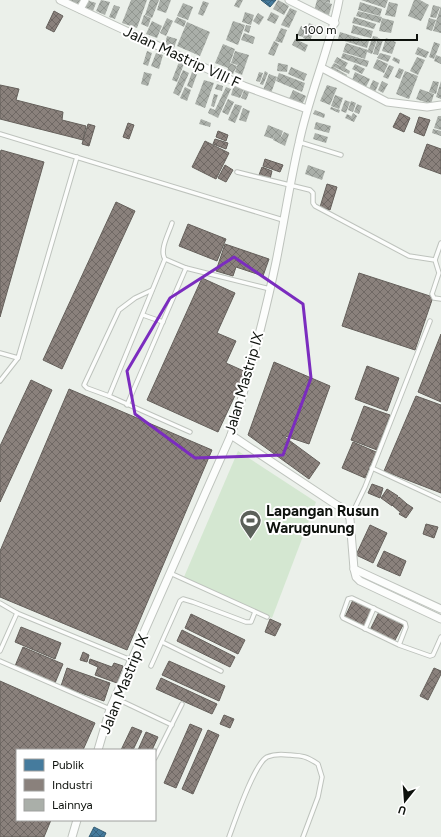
<svg xmlns="http://www.w3.org/2000/svg" width="441" height="837" viewBox="0 0 441 837" font-family="Figtree,sans-serif">
<style>
.garden{fill:#d4e7d1}
.public{fill:url(#public-cross-hatch);stroke:#345c72}
.industry{fill:url(#industry-cross-hatch);stroke:#65605b}
.building{fill:url(#building-cross-hatch)}
.lines{fill:none;stroke-linecap:round;stroke-linejoin:round}
.service-casing{stroke:#bec3bd;stroke-width:5.5}
.minor-casing{stroke:#bec3bd;stroke-width:9}
.service{stroke:#fcfdfc;stroke-width:3.5}
.minor{stroke:#fcfdfc;stroke-width:7}
.marked{fill:none;stroke:#7b2cbf;stroke-width:3;stroke-linejoin:round}
.labels{text-anchor:middle;stroke-width:4;stroke-linejoin:round;paint-order:stroke}
.street-label{font-size:15px;fill:#0e120d;stroke:#fff}
.poi-label{font-size:15px;font-weight:bold;fill:#0e120d;stroke:#fff;text-anchor:start}
</style>
<defs>
<pattern id="public-cross-hatch" width="8" height="8" patternUnits="userSpaceOnUse"><rect width="8" height="8" fill="#457b9d"/><path d="M0 0l8 8M0 8l8-8" fill="none" stroke="#38637e"/></pattern>
<pattern id="industry-cross-hatch" width="8" height="8" patternUnits="userSpaceOnUse"><rect width="8" height="8" fill="#8a817c"/><path d="M0 0l8 8M0 8l8-8" fill="none" stroke="#6f6864"/></pattern>
<pattern id="building-cross-hatch" width="8" height="8" patternUnits="userSpaceOnUse"><rect width="8" height="8" fill="#aaafa9"/><path d="M0 0l8 8M0 8l8-8" fill="none" stroke="#919690"/></pattern>
</defs>
<rect width="100%" height="100%" fill="#ebf0ea"/>
<!-- garden -->
<path class="garden" d="M238 451 316 502 272 618 184 577Z"/>
<!-- public -->
<g class="public">
<path d="M261 0H276L270 7Z"/>
<path d="M94 827 106 833 104 837H89Z"/>
</g>
<!-- industry -->
<g class="industry">
<path d="M54 11 63 16 54 32 46 28Z"/>
<path d="M0 85 19 89 16 100 63 112 62 120 86 126 83 140 0 119Z"/>
<path d="M400 113 410 118 404 132 393 127Z"/>
<path d="M419 117 430 120 424 136 414 132Z"/>
<path d="M128 123 134 125 129 139 123 137Z"/>
<path d="M88 124 95 126 89 146 82 144Z"/>
<path d="M218 131 228 135 226 141 216 137Z"/>
<path d="M215 139 228 143 226 149 213 144Z"/>
<path d="M205 141 229 153 216 179 192 167Z"/>
<path d="M427 144 441 149V174L419 166Z"/>
<path d="M1 150 44 162 0 317V154Z"/>
<path d="M265 159 283 165 280 172 263 166Z"/>
<path d="M225 165 233 170 226 182 218 178Z"/>
<path d="M262 167 272 171 270 179 259 175Z"/>
<path d="M327 184 337 187 330 210 320 207Z"/>
<path d="M116 202 135 211 62 369 43 360Z"/>
<path d="M188 224 226 239 217 261 179 246Z"/>
<path d="M225 244 269 259 263 276 236 267 233 276 216 271Z"/>
<path d="M359 273 433 297 415 350 342 326Z"/>
<path d="M202 278 235 293 217 333 236 341 226 363 246 372 218 432 147 400Z"/>
<path d="M441 334V402L418 392Z"/>
<path d="M274 362 330 386 309 444 282 435 320 463 309 479 248 435Z"/>
<path d="M367 366 399 378 387 411 355 399Z"/>
<path d="M31 380 52 390 0 502V446Z"/>
<path d="M69 389 212 450 127 650 0 597V551Z"/>
<path d="M416 396 441 405V493L384 471Z"/>
<path d="M364 406 390 415 377 450 351 440Z"/>
<path d="M353 442 376 452 365 478 342 468Z"/>
<path d="M372 484 383 488 380 498 368 493Z"/>
<path d="M387 489 398 496 392 506 381 498Z"/>
<path d="M399 497 407 504 400 512 392 505Z"/>
<path d="M407 504 413 508 406 518 399 514Z"/>
<path d="M426 524 438 527 434 538 423 534Z"/>
<path d="M370 525 387 533 373 563 356 555Z"/>
<path d="M384 551 406 561 400 576 377 566Z"/>
<path d="M353 600 373 610 364 627 345 617Z"/>
<path d="M379 612 403 625 394 642 370 630Z"/>
<path d="M191 614 245 640 238 654 185 628Z"/>
<path d="M270 619 281 624 275 636 265 632Z"/>
<path d="M21 627 61 643 55 659 15 642Z"/>
<path d="M182 630 235 657 230 667 177 641Z"/>
<path d="M23 647 63 664 55 683 15 666Z"/>
<path d="M83 652 89 655 87 662 80 660Z"/>
<path d="M90 659 112 667 114 663 123 666 117 683 95 675 98 667 89 663Z"/>
<path d="M169 661 225 686 219 701 162 675Z"/>
<path d="M67 668 110 683 104 701 61 686Z"/>
<path d="M434 668 441 671V674L428 700 420 696Z"/>
<path d="M161 678 217 704 212 714 156 689Z"/>
<path d="M0 681 95 723 83 750H17V820H51L44 837H0Z"/>
<path d="M224 715 234 719 230 728 220 724Z"/>
<path d="M190 724 202 729 176 788 164 783Z"/>
<path d="M132 727 142 731 133 750H121Z"/>
<path d="M208 730 219 735 193 794 182 789Z"/>
<path d="M146 732 158 737 152 750H138Z"/>
</g>
<!-- building -->
<g class="building">
<path d="M70 0H83L80 6Z"/>
<path d="M86 0 96 3 93 11 83 6Z"/>
<path d="M101 0 110 2 105 15 96 11Z"/>
<path d="M131 0H147L137 28 122 23Z"/>
<path d="M150 0H159L152 18 145 15Z"/>
<path d="M160 0H171L166 13 157 10Z"/>
<path d="M237 0H243L239 8 234 6Z"/>
<path d="M278 0 289 6 284 15 273 9Z"/>
<path d="M317 0H330V3L322 1 332 4 329 15 314 11Z"/>
<path d="M361 0H388L385 8Z"/>
<path d="M414 0H420L429 5 421 21 408 16Z"/>
<path d="M203 1 209 3 203 16 198 14Z"/>
<path d="M360 2 382 9 380 16 358 10Z"/>
<path d="M389 2 398 4 395 17 385 15Z"/>
<path d="M183 3 193 7 188 20 177 16Z"/>
<path d="M114 5 120 7 115 19 109 17Z"/>
<path d="M433 5 440 7 436 18 430 17Z"/>
<path d="M441 6V33L433 31Z"/>
<path d="M290 8 297 11 289 28 281 25Z"/>
<path d="M358 11 382 17 380 23 356 16Z"/>
<path d="M245 12 254 15 251 25 242 22Z"/>
<path d="M271 12 279 16 275 24 267 20Z"/>
<path d="M258 13 264 17 259 25 253 21Z"/>
<path d="M144 15 151 18 148 27 141 24Z"/>
<path d="M177 17 186 21 184 27 174 22Z"/>
<path d="M354 17 376 24 374 29 352 23Z"/>
<path d="M167 18 173 21 166 36 160 33Z"/>
<path d="M382 18 394 21 391 33 379 31Z"/>
<path d="M429 18 436 20 432 31 426 29Z"/>
<path d="M152 21 162 26 157 38 146 34Z"/>
<path d="M233 21 245 25 238 45 226 40Z"/>
<path d="M187 22 210 32 200 56 177 46Z"/>
<path d="M309 23 316 26 310 41 303 38Z"/>
<path d="M246 25 251 26 249 33 244 31Z"/>
<path d="M353 25 373 31 371 38 351 33Z"/>
<path d="M301 26 306 28 303 37 297 35Z"/>
<path d="M281 28 287 30 282 43 275 41Z"/>
<path d="M340 32 369 41 367 48 338 39Z"/>
<path d="M244 33 255 37 253 44 241 40Z"/>
<path d="M167 36 177 39 174 48 165 45Z"/>
<path d="M373 36 378 37 372 54 367 52 365 59 343 52 346 43 368 50Z"/>
<path d="M378 38 383 40 378 55 373 54Z"/>
<path d="M386 38 396 42 392 54 382 51Z"/>
<path d="M295 39 308 45 305 52 292 45Z"/>
<path d="M274 41 279 44 274 56 268 54Z"/>
<path d="M434 42 440 44 434 59 429 57Z"/>
<path d="M223 44 235 49 230 63 237 66 233 74 227 72 228 68 215 63Z"/>
<path d="M418 47 429 52 426 58 415 54Z"/>
<path d="M147 51 152 53 148 66 143 64Z"/>
<path d="M235 51 249 55 242 75 235 72 238 63 237 65 231 63Z"/>
<path d="M156 53 163 55 159 69 151 66Z"/>
<path d="M343 53 369 61 367 67 341 58Z"/>
<path d="M380 53 391 56 388 62 377 58Z"/>
<path d="M436 55 441 57V64L434 61Z"/>
<path d="M337 57 348 63 345 68 350 71 349 74 332 66 334 63 343 67 334 62Z"/>
<path d="M394 57 400 60 399 64 392 60Z"/>
<path d="M417 57 425 60 418 75 410 71Z"/>
<path d="M377 59 388 64 384 73 373 68Z"/>
<path d="M179 62 184 64 177 82 172 80Z"/>
<path d="M278 63 288 65 287 72 277 71Z"/>
<path d="M355 64 365 69 362 74 352 69Z"/>
<path d="M389 65 394 67 388 79 383 77Z"/>
<path d="M332 66 347 75 345 79 330 70Z"/>
<path d="M291 67 307 74 304 81 288 74Z"/>
<path d="M399 68 404 70 400 79 395 77Z"/>
<path d="M183 70 189 73 179 96 173 93Z"/>
<path d="M265 71 268 73 263 85 260 84Z"/>
<path d="M405 71 418 76 409 99 396 94Z"/>
<path d="M144 72 152 74 148 86 141 84Z"/>
<path d="M192 72 197 74 192 88 187 86Z"/>
<path d="M259 72 263 73 260 82 256 81Z"/>
<path d="M355 72 370 79 366 87 352 80Z"/>
<path d="M279 73 305 83 302 92 276 81Z"/>
<path d="M269 74 277 77 271 93 263 90Z"/>
<path d="M219 76 226 79 224 84 216 81Z"/>
<path d="M204 80 214 83 205 108 195 104Z"/>
<path d="M373 80 379 83 375 92 369 89Z"/>
<path d="M382 81 388 84 383 93 378 90Z"/>
<path d="M433 81 439 82 436 94 429 92Z"/>
<path d="M441 81V99L436 97Z"/>
<path d="M217 84 223 86 222 91 215 89Z"/>
<path d="M234 85 244 89 240 98 231 95Z"/>
<path d="M327 85 337 88 330 105 320 101Z"/>
<path d="M185 87 191 90 187 101 180 98Z"/>
<path d="M226 87 231 89 218 118 208 113 210 108 215 110Z"/>
<path d="M245 88 250 90 246 100 241 98Z"/>
<path d="M420 89 434 94 431 104 416 99Z"/>
<path d="M293 90 306 96 302 105 289 99Z"/>
<path d="M214 94 218 95 214 107 211 106Z"/>
<path d="M335 95 343 98 339 109 331 106Z"/>
<path d="M228 99 234 102 228 115 222 112Z"/>
<path d="M345 100 350 102 346 113 341 111Z"/>
<path d="M351 101 356 103 353 112 348 110Z"/>
<path d="M235 104 242 106 235 123 228 120Z"/>
<path d="M357 104 362 106 359 114 354 112Z"/>
<path d="M331 107 340 110 339 113 330 109Z"/>
<path d="M243 108 250 111 246 122 239 120Z"/>
<path d="M315 110 320 112 319 114 320 112 325 114 324 118 313 114Z"/>
<path d="M353 113 357 116 354 122 345 118 347 114 351 116V117Z"/>
<path d="M438 116H441V130L434 128Z"/>
<path d="M201 119 211 123 210 127 199 124Z"/>
<path d="M316 122 331 126 329 133 314 129Z"/>
<path d="M268 125 283 131 280 139 284 132 289 134 285 146 273 140 275 133 273 139 264 136Z"/>
<path d="M433 129 441 131V136L432 133Z"/>
<path d="M315 133 328 137 326 143 313 139Z"/>
<path d="M308 165 325 171 322 180 305 174Z"/>
</g>
<g class="lines">
<defs>
<g id="service">
<path d="M0 134 283 220"/>
<path d="M299 142 341 155"/>
<path d="M237 172 310 190 313 193V203L315 206 409 256 435 260 439 273 432 294 434 298 441 299"/>
<path d="M172 223C169 233 159 250 165 259L186 268 270 289"/>
<path d="M435 260 441 243"/>
<path d="M152 290 135 298 119 310 84 385 87 388 109 396 190 432"/>
<path d="M143 315 163 322"/>
<path d="M0 353 18 358 77 157"/>
<path d="M0 381 18 358"/>
<path d="M109 396 165 259"/>
<path d="M127 405 186 268"/>
<path d="M372 468 441 500"/>
<path d="M350 518 365 487 430 321"/>
<path d="M170 573 267 617"/>
<path d="M0 603 17 613 131 660"/>
<path d="M365 629 374 608"/>
<path d="M162 642 221 671"/>
<path d="M399 645 406 627 405 623 352 598 348 599 342 616 343 618 399 645 430 656 433 655 441 637"/>
<path d="M0 651 17 613"/>
<path d="M0 661 110 709"/>
<path d="M151 666 180 601 183 599 193 602 246 622H251L255 612"/>
<path d="M115 698 172 725"/>
<path d="M155 758 182 704"/>
<path d="M229 837C235 821 254 764 267 757 274 754 282 754 289 755 303 756 306 756 318 764L322 777 318 797 303 837"/>
</g>
<g id="minor">
<path d="M60 0 244 86 307 109"/>
<path d="M289 0 335 23"/>
<path d="M80 9 85 0"/>
<path d="M322 68 387 102 427 107 441 105"/>
<path d="M231 435 335 504C343 508 348 510 350 519L354 569 356 577 360 581 441 619"/>
<path d="M354 569 441 609"/>
<path d="M98 750 110 709 231 435C248 378 264 320 276 262 284 222 290 182 299 143 309 94 330 49 339 0"/>
<path d="M72 837 77 820"/>
</g>
</defs>
<!-- service casing -->
<use href="#service" class="service-casing"/>
<!-- minor casing -->
<use href="#minor" class="minor-casing"/>
<!-- service -->
<use href="#service" class="service"/>
<!-- minor -->
<use href="#minor" class="minor"/>
</g>
<!-- marked area -->
<path class="marked" d="M234 257 303 304 311 378 283 455 195 458 135 414 127 371 170 298Z"/>
<!-- icons -->
<defs>
<symbol id="stadium-pin" viewBox="-11 -11 22 30"><path d="M0 17L-7.5 6A9.5 9.5 0 1 1 7.5 6Z" fill="#5b605a" stroke="#fff"/><path d="M0-5a6.5 5 0 1 0 0 10a6.5 5 0 1 0 0-10ZM-3.5-1.8h7v3.6h-7Z" fill="#fff"/></symbol>
</defs>
<g fill-rule="evenodd">
<use href="#stadium-pin" x="238" y="508" width="25" height="34"/>
</g>
<g class="labels">
<!-- street labels -->
<g class="street-label">
<text transform="translate(182 57) rotate(25)" y="5">Jalan Mastrip VIII F</text>
<text transform="translate(244 383) rotate(-74)" y="5">Jalan Mastrip IX</text>
<text transform="translate(124 684) rotate(-68)" y="5">Jalan Mastrip IX</text>
</g>
<!-- poi labels -->
<g class="poi-label">
<text x="266" y="516">Lapangan Rusun<tspan x="266" dy="17">Warugunung</tspan></text>
</g>
</g>
<!-- legend -->
<rect x="16" y="749" width="140" height="72" fill="#ffffff" stroke="#9fa09e"/>
<rect x="24" y="759" width="20" height="12" fill="#457b9d" stroke="#9fa09e"/>
<text x="52" y="769" font-size="12" fill="#0e120d">Publik</text>
<rect x="24" y="779" width="20" height="12" fill="#8a817c" stroke="#9fa09e"/>
<text x="52" y="789" font-size="12" fill="#0e120d">Industri</text>
<rect x="24" y="799" width="20" height="12" fill="#aaafa9" stroke="#9fa09e"/>
<text x="52" y="809" font-size="12" fill="#0e120d">Lainnya</text>
<!-- north arrow -->
<g transform="translate(405 801) rotate(197)" stroke="#ffffff" stroke-width="3" paint-order="stroke">
<path d="M0-3L7 15L0 10L-7 15Z" fill="#0e120d"/>
<text y="-6" font-size="11" font-weight="bold" text-anchor="middle" fill="#0e120d">U</text>
</g>
<!-- scale -->
<path d="M297 34v6h120v-6" fill="none" stroke="#0e120d" stroke-width="2"/>
<text x="303" y="34" font-size="12" fill="#0e120d" stroke="#ffffff" stroke-width="3" paint-order="stroke">100 m</text>
</svg>
